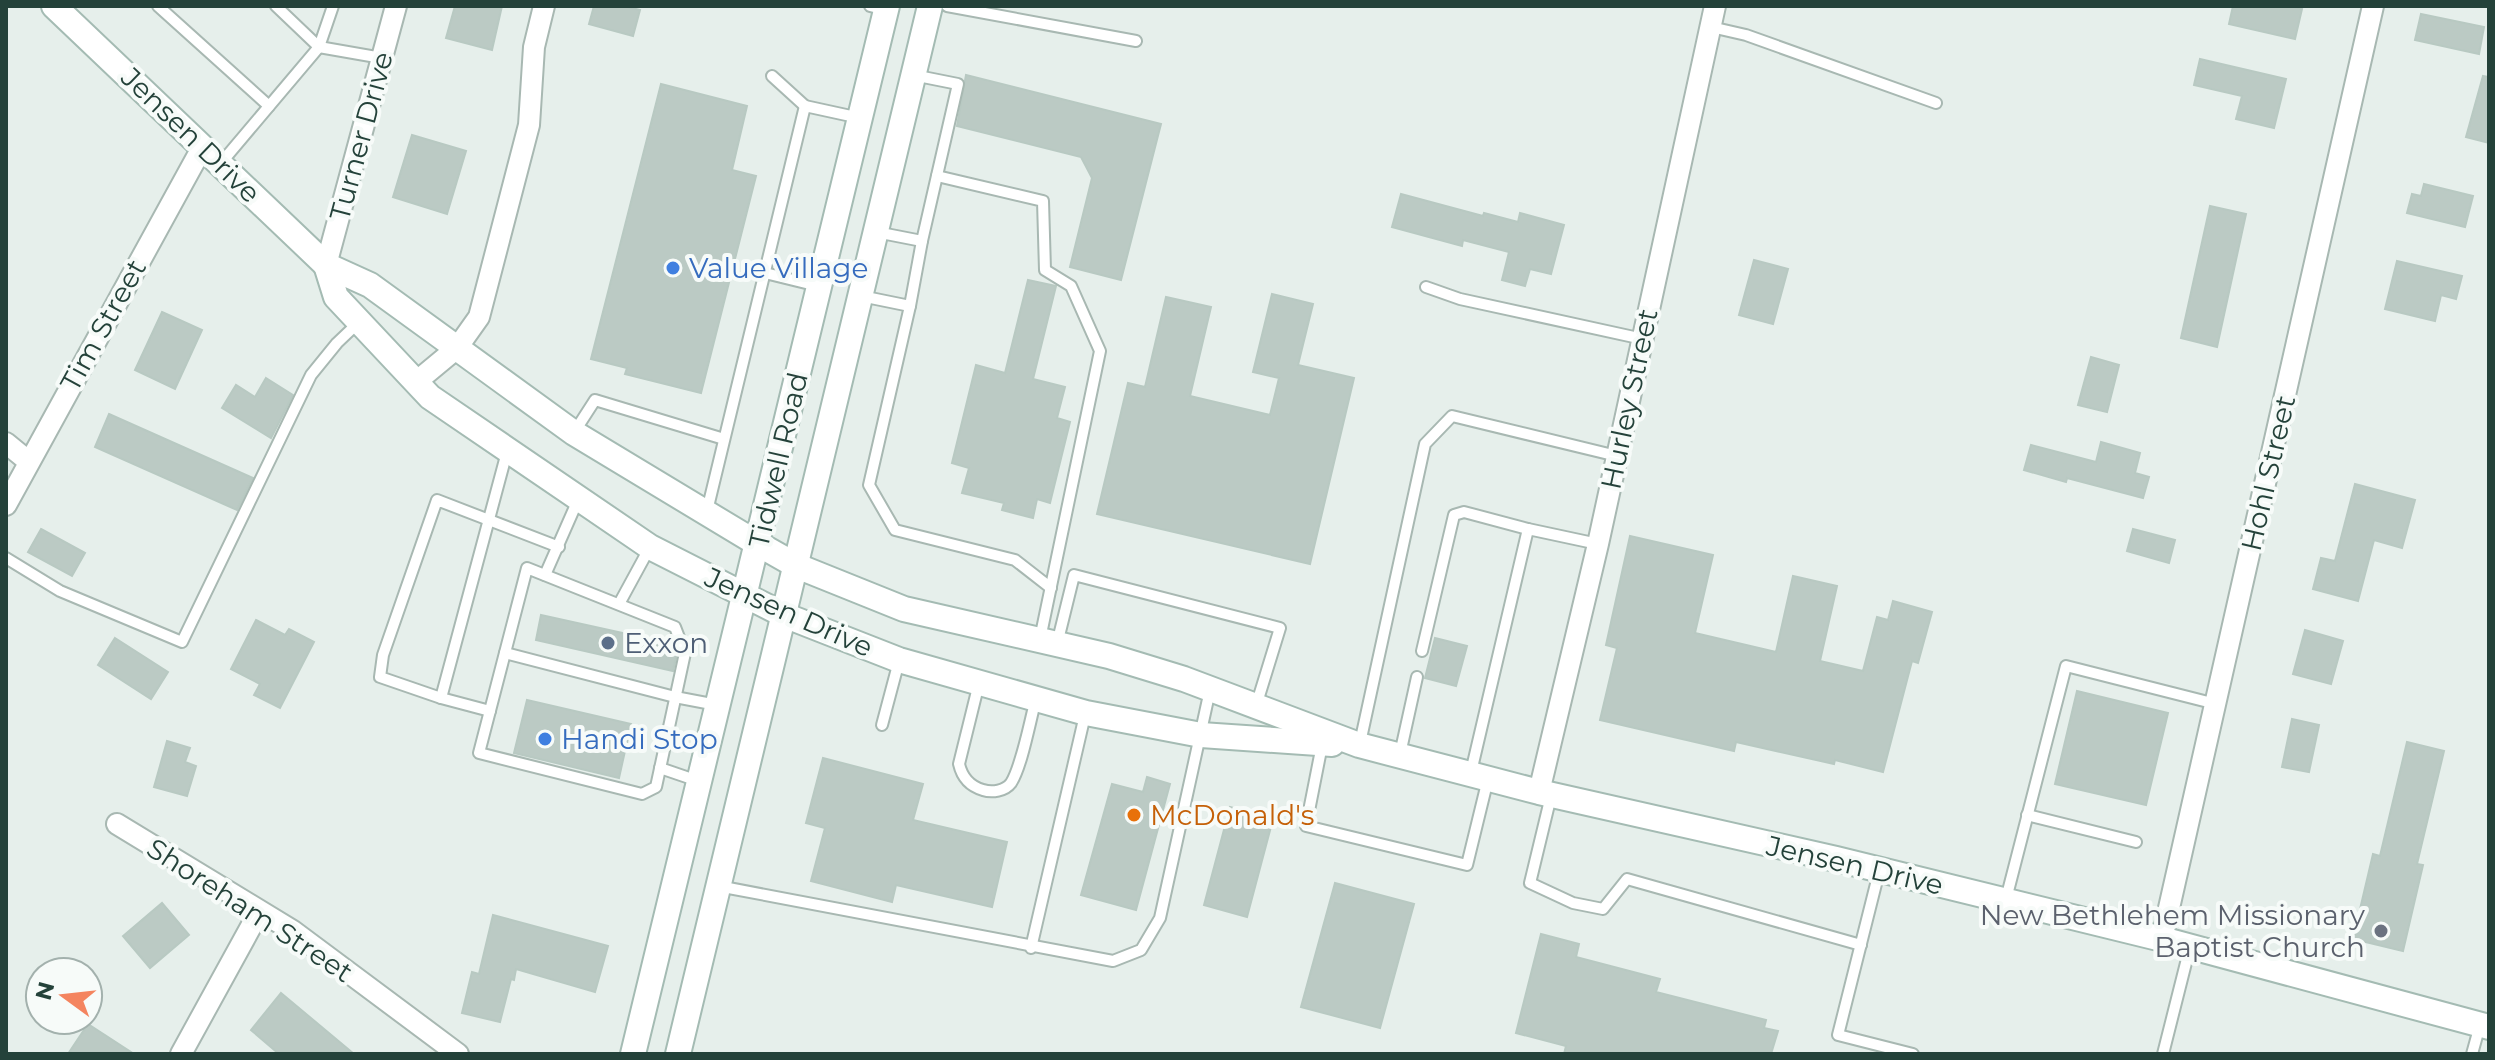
<svg xmlns="http://www.w3.org/2000/svg" width="2495" height="1060" viewBox="0 0 2495 1060" font-family="Montserrat,sans-serif">
<style>
.building{fill:#bbcac4;stroke:#b8c9c2;stroke-width:2}
.lines{fill:none;stroke-linecap:round;stroke-linejoin:round}
.lane-casing{stroke:#a8b8b2;stroke-width:14}
.street-casing{stroke:#a8b8b2;stroke-width:24}
.secondary-casing{stroke:#a4bbb3;stroke-width:28}
.lane{stroke:#fff;stroke-width:10}
.street{stroke:#fff;stroke-width:20}
.secondary{stroke:#fff;stroke-width:24}
.shop-dot{fill:#3f7fe0;stroke:#f7fbf9;stroke-width:3}
.service-dot{fill:#5c6f8a;stroke:#f7fbf9;stroke-width:3}
.food-dot{fill:#e8710a;stroke:#f7fbf9;stroke-width:3}
.worship-dot{fill:#6b7280;stroke:#f7fbf9;stroke-width:3}
.labels{text-anchor:middle;stroke-width:8;stroke-linejoin:round;paint-order:stroke}
.street-label{font-size:28px;fill:#24423a;stroke:#f7fbf9}
.shop-label{font-size:28px;fill:#366cbe;stroke:#f7fbf9;text-anchor:start}
.service-label{font-size:28px;fill:#4e5e75;stroke:#f7fbf9;text-anchor:start}
.food-label{font-size:28px;fill:#c56008;stroke:#f7fbf9;text-anchor:start}
.worship-label{font-size:28px;fill:#5b616d;stroke:#f7fbf9;text-anchor:end}
</style>
<rect width="100%" height="100%" fill="#e6efeb"/>
<!-- building -->
<g class="building">
<path d="M455 6H502L492 50 446 38Z"/>
<path d="M594 6H624L640 10 633 36 589 24Z"/>
<path d="M2233 6H2291L2302 9 2295 39 2229 24Z"/>
<path d="M2421 14 2484 27 2479 54 2415 40Z"/>
<path d="M2200 59 2286 79 2274 128 2236 119 2242 96 2194 85Z"/>
<path d="M966 75 1161 124 1121 280 1070 267 1092 178 1081 157 957 126Z"/>
<path d="M2483 76 2489 77V143L2466 137Z"/>
<path d="M661 84 747 106 732 170 756 176 701 393 625 374 627 368 591 359Z"/>
<path d="M412 135 466 151 447 214 393 197Z"/>
<path d="M2424 184 2473 196 2465 227 2407 213 2412 194 2421 196Z"/>
<path d="M1401 194 1483 216 1484 213 1518 222 1520 213 1564 225 1551 274 1530 269 1525 286 1502 280 1509 252 1463 240 1462 246 1392 227Z"/>
<path d="M2210 206 2246 214 2217 347 2181 338Z"/>
<path d="M1754 260 1788 269 1773 324 1739 315Z"/>
<path d="M2397 261 2462 276 2456 299 2441 295 2435 321 2385 309Z"/>
<path d="M1028 280 1056 286 1033 379 1065 387 1057 418 1070 422 1050 503 1037 499 1033 518 1002 510 1004 503 962 493 969 468 952 463 976 365 1005 373Z"/>
<path d="M1272 294 1313 304 1298 365 1354 378 1310 564 1097 514 1128 383 1145 387 1166 297 1211 307 1190 396 1270 415 1279 378 1253 372Z"/>
<path d="M162 312 202 330 175 389 135 370Z"/>
<path d="M2091 357 2119 365 2107 412 2078 405Z"/>
<path d="M266 378 293 395 271 438 222 408 236 385 255 397Z"/>
<path d="M109 414 253 478 237 510 95 447Z"/>
<path d="M2101 442 2140 453 2135 473 2149 477 2143 498 2067 478 2066 482 2024 470 2031 445 2096 462Z"/>
<path d="M2355 484 2415 500 2402 548 2374 540 2358 601 2313 589 2321 558 2335 561Z"/>
<path d="M41 529 85 553 72 576 28 552Z"/>
<path d="M2133 529 2175 540 2169 563 2127 551Z"/>
<path d="M1630 536 1713 555 1695 633 1776 652 1793 576 1837 586 1820 661 1863 671 1877 617 1888 620 1893 601 1932 612 1918 663 1912 661 1883 772 1835 760 1834 764 1736 742 1734 751 1600 720 1617 648 1606 645Z"/>
<path d="M541 615 673 644 677 654 673 671 536 640Z"/>
<path d="M256 620 285 635 289 629 314 642 280 708 254 695 260 684 231 669Z"/>
<path d="M2305 630 2343 641 2331 684 2293 674Z"/>
<path d="M115 638 168 672 151 699 98 665Z"/>
<path d="M1435 638 1467 646 1456 686 1425 678Z"/>
<path d="M2077 691 2168 713 2146 805 2055 784Z"/>
<path d="M527 700 631 724 619 778 514 753Z"/>
<path d="M2292 719 2319 725 2309 772 2282 767Z"/>
<path d="M167 741 190 748 185 762 196 766 187 796 154 787Z"/>
<path d="M2407 742 2444 751 2417 864 2423 865 2403 951 2353 939 2373 854 2380 856Z"/>
<path d="M823 758 923 784 913 820 1007 842 992 907 896 885 892 902 811 881 825 828 806 823Z"/>
<path d="M1147 777 1170 784 1136 910 1081 895 1112 784 1143 792Z"/>
<path d="M1230 807 1273 819 1247 917 1204 905Z"/>
<path d="M1335 883 1414 904 1380 1028 1301 1007Z"/>
<path d="M162 903 189 935 150 968 123 936Z"/>
<path d="M493 915 608 946 595 992 516 969 514 980 511 979 500 1022 462 1013 472 972 479 974Z"/>
<path d="M1541 934 1579 944 1576 957 1660 979 1656 992 1766 1020 1764 1028 1778 1031 1771 1054H1564L1566 1046 1516 1033Z"/>
<path d="M281 993 354 1054H279L251 1030Z"/>
<path d="M88 1024 134 1054H68Z"/>
</g>
<g class="lines">
<defs>
<g id="lane">
<path d="M158 6 269 106"/>
<path d="M276 6 319 47 382 58"/>
<path d="M870 6 886 10"/>
<path d="M947 6 1136 41"/>
<path d="M1711 27 1746 35 1936 103"/>
<path d="M772 76 805 106"/>
<path d="M221 163 319 47 333 6"/>
<path d="M937 176 1043 201 1045 270 1071 286 1100 351 1040 639"/>
<path d="M876 232 922 241 958 84 913 75"/>
<path d="M765 273 818 286"/>
<path d="M1426 287 1460 299 1643 339"/>
<path d="M861 296 910 306 922 241"/>
<path d="M910 306 869 485 895 530 1015 560 1051 588"/>
<path d="M575 431 595 400 724 439"/>
<path d="M707 511 805 106 860 118"/>
<path d="M6 558 60 591 182 642 311 375 337 343 358 323"/>
<path d="M527 568 675 627 685 653 656 787 642 794 479 753Z"/>
<path d="M545 575 578 500"/>
<path d="M619 604 650 547"/>
<path d="M1057 644 1074 575 1280 628 1256 706"/>
<path d="M1422 651 1454 515 1464 512 1528 529"/>
<path d="M505 653 675 697 717 705"/>
<path d="M979 683 959 764C962 777 969 786 983 790 992 793 1005 791 1011 783 1022 766 1030 720 1036 699"/>
<path d="M441 698 507 452"/>
<path d="M490 711 441 698 380 677 383 655 437 500 559 547"/>
<path d="M882 725 899 661"/>
<path d="M1360 743 1425 444 1452 416 1617 456"/>
<path d="M1322 745 1306 826 1467 865 1488 779"/>
<path d="M1400 754 1417 677"/>
<path d="M660 768 698 781"/>
<path d="M1471 772 1528 529 1598 544"/>
<path d="M1551 796 1530 883 1573 903 1603 909 1627 879 1861 945"/>
<path d="M2027 815 2136 842"/>
<path d="M1879 872 1838 1035 1913 1054"/>
<path d="M718 886 1113 961 1141 950 1160 918 1210 690"/>
<path d="M2006 899 2066 666 2216 704"/>
<path d="M1031 948 1085 715"/>
<path d="M2163 1054 2190 947"/>
<path d="M2472 1054 2480 1025"/>
</g>
<g id="street">
<path d="M326 265 396 6"/>
<path d="M416 382 457 348 479 317 529 125 534 47 544 6"/>
<path d="M6 443 28 461"/>
<path d="M6 505 203 146"/>
<path d="M1539 792 1598 544 1715 6"/>
<path d="M117 824 293 931 458 1054"/>
<path d="M2162 939 2373 6"/>
<path d="M181 1054 259 912"/>
</g>
<g id="secondary">
<path d="M54 6 326 265 370 285 574 433 758 544 797 566 904 609 1109 656 1184 679 1359 745 1539 792 1836 859 2162 939 2489 1027"/>
<path d="M326 265 336 297 430 397 650 547 784 615 899 660 1086 713 1201 735 1332 744"/>
<path d="M633 1054 887 6"/>
<path d="M678 1054 930 6"/>
</g>
</defs>
<!-- lane casing -->
<use href="#lane" class="lane-casing"/>
<!-- street casing -->
<use href="#street" class="street-casing"/>
<!-- secondary casing -->
<use href="#secondary" class="secondary-casing"/>
<!-- lane -->
<use href="#lane" class="lane"/>
<!-- street -->
<use href="#street" class="street"/>
<!-- secondary -->
<use href="#secondary" class="secondary"/>
</g>
<!-- markers -->
<g class="shop-dot">
<circle cx="673" cy="268" r="8"/>
<circle cx="545" cy="739" r="8"/>
</g>
<circle class="service-dot" cx="608" cy="643" r="8"/>
<circle class="food-dot" cx="1134" cy="815" r="8"/>
<circle class="worship-dot" cx="2381" cy="931" r="8"/>
<g class="labels">
<!-- street labels -->
<g class="street-label">
<text transform="translate(191 135) rotate(44)" y="10">Jensen Drive</text>
<text transform="translate(361 136) rotate(-75)" y="10">Turner Drive</text>
<text transform="translate(103 325) rotate(-61)" y="10">Tim Street</text>
<text transform="translate(1629 399) rotate(-78)" y="10">Hurley Street</text>
<text transform="translate(778 460) rotate(-77)" y="10">Tidwell Road</text>
<text transform="translate(2268 473) rotate(-77)" y="10">Hohl Street</text>
<text transform="translate(789 612) rotate(24)" y="10">Jensen Drive</text>
<text transform="translate(1855 865) rotate(13)" y="10">Jensen Drive</text>
<text transform="translate(250 910) rotate(33)" y="10">Shoreham Street</text>
</g>
<!-- shop labels -->
<g class="shop-label">
<text x="689" y="278">Value Village</text>
<text x="561" y="749">Handi Stop</text>
</g>
<!-- service labels -->
<g class="service-label">
<text x="624" y="653">Exxon</text>
</g>
<!-- food labels -->
<g class="food-label">
<text x="1150" y="825">McDonald's</text>
</g>
<!-- worship labels -->
<g class="worship-label">
<text x="2365" y="925">New Bethlehem Missionary<tspan x="2365" dy="32">Baptist Church</tspan></text>
</g>
</g>
<!-- border -->
<rect width="2495" height="1060" fill="none" stroke="#24423a" stroke-width="16"/>
<!-- north arrow -->
<g transform="translate(64 996) rotate(285)"><circle r="38" fill="#f7fbf9" stroke="#a3b1ad" stroke-width="2"/>
<path d="M0-6L14 30L0 20L-14 30Z" fill="#f4845f"/>
<text y="-12" font-size="22" font-weight="bold" text-anchor="middle" fill="#24423a">N</text>
</g>
</svg>
